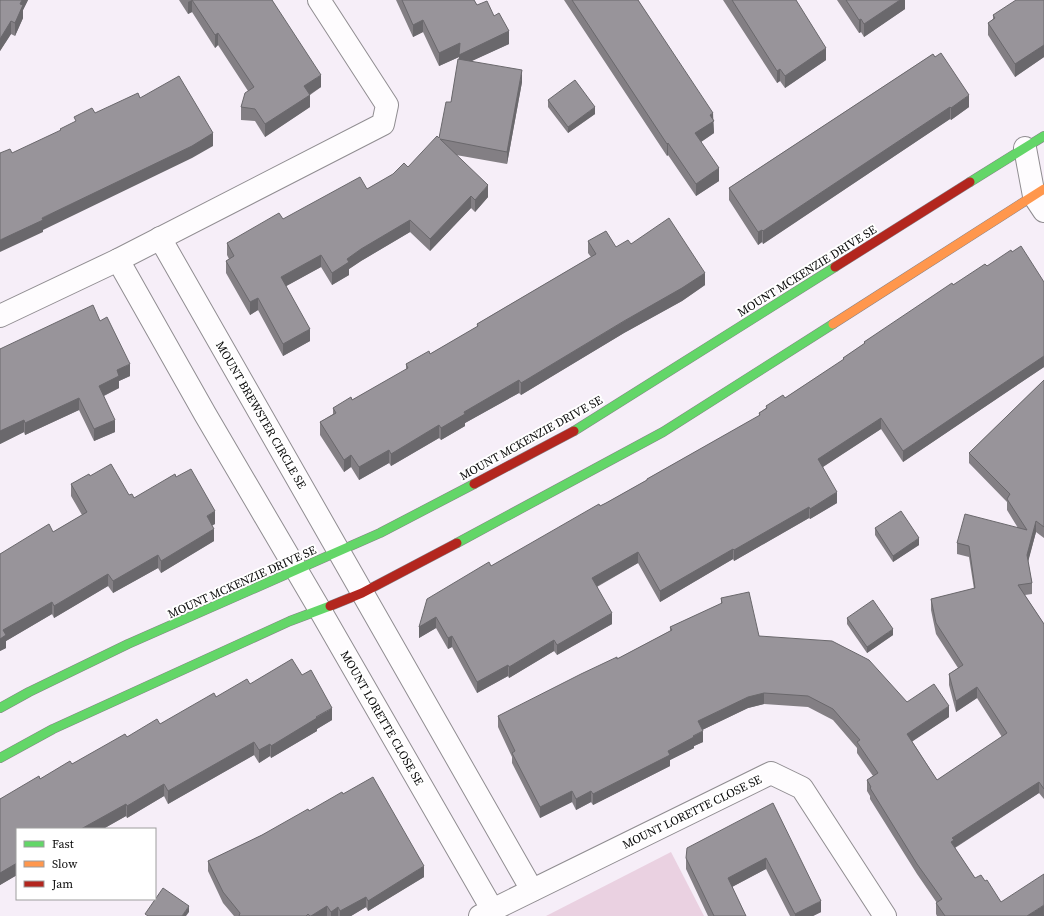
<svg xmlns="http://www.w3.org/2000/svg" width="1044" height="916" viewBox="0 0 1044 916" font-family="'Source Serif 4',serif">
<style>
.park{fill:#ead1e1}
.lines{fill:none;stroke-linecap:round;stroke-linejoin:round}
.street-casing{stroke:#908d91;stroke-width:24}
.fast-casing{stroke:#878388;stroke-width:10}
.slow-casing{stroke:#878388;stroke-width:10}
.jam-casing{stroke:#878388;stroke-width:10}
.street{stroke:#fefcfe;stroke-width:22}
.fast{stroke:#63d668;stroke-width:9}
.slow{stroke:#ff974d;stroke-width:9}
.jam{stroke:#b3261e;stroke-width:9}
.wall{fill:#837f84}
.shaded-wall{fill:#6a686c}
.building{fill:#98949a;stroke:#6a686c}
.labels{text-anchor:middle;stroke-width:4;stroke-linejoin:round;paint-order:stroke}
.street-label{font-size:12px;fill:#0a0a0a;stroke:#fff}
</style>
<rect width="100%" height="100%" fill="#f6eef8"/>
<!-- park -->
<path class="park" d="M671 852 704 916H546Z"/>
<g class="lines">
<defs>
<g id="street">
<path d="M1025 148 1034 196 1044 211"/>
<path d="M160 238 532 890"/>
<path d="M118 260 205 414 320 610 492 909"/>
<path d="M0 316 118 260 383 124 387 105 319 0"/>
<path d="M480 916 771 773 802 788 885 916"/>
</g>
<g id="fast">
<path d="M970 182 1044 136"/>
<path d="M574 431 835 267"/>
<path d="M457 543 663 432 833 324"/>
<path d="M0 708 29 692 128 644 380 533 474 484"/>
<path d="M0 758 53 729 290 621 330 606"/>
</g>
<path id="slow" d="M833 324 1044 189"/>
<g id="jam">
<path d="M835 267 970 182"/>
<path d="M474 484 574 431"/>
<path d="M330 606 362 593 457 543"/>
</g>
</defs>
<!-- street casing -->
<use href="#street" class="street-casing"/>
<!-- fast casing -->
<use href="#fast" class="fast-casing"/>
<!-- slow casing -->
<use href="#slow" class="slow-casing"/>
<!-- jam casing -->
<use href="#jam" class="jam-casing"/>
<!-- street -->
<use href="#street" class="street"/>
<!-- fast -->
<use href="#fast" class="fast"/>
<!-- slow -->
<use href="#slow" class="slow"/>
<!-- jam -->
<use href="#jam" class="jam"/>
</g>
<!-- wall -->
<g class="wall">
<path d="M0 0H28L23 10V18L15 36 11 34 0 51Z"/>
<path d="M179 0H272L321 87 310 95V107L265 137 255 121 241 120V107L248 91 218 45 215 48 192 12 188 14Z"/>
<path d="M396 0H474L477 5 509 44 471 61 522 82 507 164 456 155 488 197 475 212 471 208 430 251 410 232 361 261 349 269V275L332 285 321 267 286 286 310 341 283 356 258 310 250 315 226 273V261L229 259 227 255V243L283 219 367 189 408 167 439 138 451 102 459 57 439 66 423 32 413 37Z"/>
<path d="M564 0H638L713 120 714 133 701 142 719 181 696 196 668 155 667 156Z"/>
<path d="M723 0H796L826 60 785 88 780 81 777 83Z"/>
<path d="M837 0H905V9L864 37 861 32 859 33Z"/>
<path d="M1044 0V57L1015 77 988 35V23L993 19V15Z"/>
<path d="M933 54 969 107 951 120 950 119 763 244 762 242 758 245 729 200V188Z"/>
<path d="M548 100 595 114 568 133 548 107Z"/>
<path d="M588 241 616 247 631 244 705 285 682 301 624 333 521 395 519 393 465 423V426L441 440 439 438 391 466 389 463 359 480 351 467 344 472 320 435V422L333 414V408L352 400 406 370V364L430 354 477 327V324L591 257 588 253Z"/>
<path d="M1012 252 1044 282V367L903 462 881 429 823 467 837 503 810 519 809 518 734 561 733 559 660 602 638 563 597 587 612 624 557 655 554 651 509 678 508 676 477 693 452 647 448 649 436 628 419 638V627L491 566 600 506 606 503 647 480V479L759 416V413L766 408V406L785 398 843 360V358L864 344V342L953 285Z"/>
<path d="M100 321 130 376 119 381V388L104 396 115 432 94 441 79 410 25 435 24 432 0 444V349Z"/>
<path d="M1044 380V538L1036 532 1028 561 1032 583V594L1025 595 1044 624V799L1039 793 955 848 975 878 985 881 1001 902 1044 916H937L936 914V903H937L917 874 870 799V796L867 791V780L873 776 857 753V748L833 720 808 707 764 704 748 708 702 730 703 742 694 746V748L670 760V766L593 805 591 802 576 810 572 802 540 818 512 763V757L498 727V716L617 659 670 631V627L721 604V598L759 636 907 702 949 717 912 741 937 780 1002 737 977 698 956 712 949 685V674L958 668 936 634 931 610V599L974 589 969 557 957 554V543L1018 528 1007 510V502L969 463V453Z"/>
<path d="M90 476 129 495 134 498 176 477 215 524 212 525 214 541 161 573 158 568 113 593 108 586 54 618 52 614 6 641V648L0 651V554L53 532 82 515 71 496V484Z"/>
<path d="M875 528 919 545 893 562 875 535Z"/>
<path d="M847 618 893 635 867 653 847 624Z"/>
<path d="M302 675 332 720 317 729V731L271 758 270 756 259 763 254 755 168 804 164 796 127 818 126 816 103 829H17V875L0 885V799L40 779 72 764 127 737 160 724 216 697 250 684Z"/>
<path d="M343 794 424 877 368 911 366 907 351 916H234L223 903 208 871V861L262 835Z"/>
<path d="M773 803 821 912 813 916H790L766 869 732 887 746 916H708L686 869V858Z"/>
</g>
<!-- shaded-wall -->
<g class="shaded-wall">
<path d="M22 0H28L23 10V18L15 36V23L20 4Z"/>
<path d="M192 0V12L188 14V2Z"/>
<path d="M900 0H905V9L864 37V24Z"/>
<path d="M861 19V32L859 33V20Z"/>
<path d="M423 20V32L413 37V25Z"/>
<path d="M11 21V34L0 51V39Z"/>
<path d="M509 31V44L459 67V57L439 66V53L460 43Z"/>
<path d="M218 33V45L215 48V35Z"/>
<path d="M1044 45V57L1015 77V64Z"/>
<path d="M826 48V60L785 88V76Z"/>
<path d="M780 69V81L777 83V71Z"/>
<path d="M522 70V82L507 164V152Z"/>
<path d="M321 75V87L304 98V86Z"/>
<path d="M310 95V107L265 137V124Z"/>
<path d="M969 95V107L951 120V108Z"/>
<path d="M595 107V114L568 133V127Z"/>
<path d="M950 107V119L763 244V231Z"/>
<path d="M713 113 714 133 695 146V133L710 115Z"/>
<path d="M213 133V146L192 158 43 230V232L0 252V240L42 218Z"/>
<path d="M668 143V155L667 156V144Z"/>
<path d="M719 168V181L696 196V184Z"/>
<path d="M488 185V197L475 212V200Z"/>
<path d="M471 196V208L430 251V239Z"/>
<path d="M410 220V232L361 261 349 269V275L332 285V273L347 259 361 249Z"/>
<path d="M762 230V242L758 245V232Z"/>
<path d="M321 255V267L281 289V277Z"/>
<path d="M705 273V285L682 301 624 333 521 395V383Z"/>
<path d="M258 298V310L250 315V302Z"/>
<path d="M310 329V341L283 356V344Z"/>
<path d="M1044 356V367L903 462V451Z"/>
<path d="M130 364V376L119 381V388L99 398V386L117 370Z"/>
<path d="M519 380V393L465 423V426L441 440V428L464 412Z"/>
<path d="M79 398V410L25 435V423Z"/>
<path d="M881 418V429L818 470V459Z"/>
<path d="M24 420V432L0 444V431Z"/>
<path d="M115 420V432L94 441V429Z"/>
<path d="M439 425V438L391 466V454Z"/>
<path d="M389 450V463L359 480V467Z"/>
<path d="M351 455V467L344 472V460Z"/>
<path d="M837 492V503L810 519V509Z"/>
<path d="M809 507V518L734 561V550Z"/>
<path d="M215 511V524L207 528V516Z"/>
<path d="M1036 521V532L1027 566V555Z"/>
<path d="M214 529V541L161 573V561Z"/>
<path d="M919 538V545L893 562V556Z"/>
<path d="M733 549V559L660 602V591Z"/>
<path d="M638 552V563L592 589V578Z"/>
<path d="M158 555V568L113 593V581Z"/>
<path d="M108 574V586L54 618V606Z"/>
<path d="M52 602V614L6 641V648L0 651V639L3 630Z"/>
<path d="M612 613V624L557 655V645Z"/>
<path d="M436 617V628L419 638V627Z"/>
<path d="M893 629V635L867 653V647Z"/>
<path d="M452 636V647L448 649V638Z"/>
<path d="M554 640V651L509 678V667Z"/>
<path d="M508 665V676L477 693V682Z"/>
<path d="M977 687V698L956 712V701Z"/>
<path d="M764 693V704L748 708 698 732V721L748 697Z"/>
<path d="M949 706V717L907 745V734Z"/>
<path d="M332 708V720L317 729V731L271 758V746Z"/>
<path d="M703 731V742L694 746V748L670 760V766L593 805V794Z"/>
<path d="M254 742V755L168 804V791Z"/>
<path d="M270 744V756L259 763V750Z"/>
<path d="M1039 782V793L954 848 951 842 952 838Z"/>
<path d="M164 784V796L127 818V806Z"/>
<path d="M572 791V802L540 818V807Z"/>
<path d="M591 791V802L576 810V799Z"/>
<path d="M126 804V816L103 829H81Z"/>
<path d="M766 858V869L728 889V878Z"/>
<path d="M17 863V875L0 885V873Z"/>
<path d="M424 866V877L368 911V901Z"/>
<path d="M366 897V907L351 916H340V911Z"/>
<path d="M821 901V912L813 916H795V914Z"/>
<path d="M1044 905V916H1027Z"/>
<path d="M189 906V912L186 916H182Z"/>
<path d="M327 906V916H311Z"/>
<path d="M338 907V916H331V912Z"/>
</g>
<!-- building -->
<g class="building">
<path d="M0 0H22L20 4 23 5 15 23 11 21 0 39Z"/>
<path d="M192 0H272L321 75 304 86 310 95 265 124 255 109 241 107 245 93 254 87 218 33 215 35Z"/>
<path d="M402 0H474L477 5 487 1 494 16 499 13 509 31 459 55 460 43 439 53 423 20 413 25Z"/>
<path d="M572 0H638L713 113 710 115 714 121 695 133 719 168 696 184 668 143 667 144Z"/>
<path d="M732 0H796L826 48 785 76 780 69 777 71Z"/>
<path d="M846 0H900L864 24 861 19 859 20Z"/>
<path d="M1016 0H1044V45L1015 64 988 23 995 18 993 15Z"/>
<path d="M941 53 969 95 951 108 950 107 763 231 762 230 758 232 729 188 933 54 935 57Z"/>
<path d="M458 59 522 70 507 152 440 139 488 185 475 200 471 196 430 239 410 220 361 249 347 259 349 262 332 273 321 255 281 277 310 329 283 344 258 298 250 302 226 261 234 256 227 243 279 213 283 219 360 177 367 189 393 174 404 163 408 167 437 136 439 138 446 102H451Z"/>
<path d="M179 76 213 133 192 146 42 218 43 220 0 240V153L10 149 12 153 61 130 60 129 76 121 74 117 92 108 95 113 138 93 140 98Z"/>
<path d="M575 80 595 107 568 127 548 100Z"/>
<path d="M669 218 705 273 682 288 624 321 521 383 519 380 464 412 465 414 441 428 439 425 391 454 389 450 359 467 351 455 344 460 320 422 336 413 333 408 351 397 352 400 408 368 406 364 429 351 430 354 478 326 477 324 596 254 588 241 606 231 616 247 628 240 631 244Z"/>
<path d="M1021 246 1044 282V356L903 451 881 418 818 459 837 492 810 509 809 507 734 550 733 549 660 591 638 552 592 578 612 613 557 645 554 640 509 667 508 665 477 682 452 636 448 638 436 617 419 627 427 599 489 562 491 566 599 504 600 506 606 503 647 480V479L760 415 759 413 767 408 766 406 783 395 785 398 844 359 843 358 865 343 864 342 952 283 953 285 985 264 987 266 1011 250 1012 252Z"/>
<path d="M93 305 100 321 107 317 130 364 117 370 119 376 99 386 115 420 94 429 79 398 25 423 24 420 0 431V349Z"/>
<path d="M1044 380V527L1036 521 1027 555 1032 583 1018 585 1044 624V789L1039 782 952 838 954 840 951 842 975 878 981 875 985 881 987 880 1001 902 1044 874V905L1027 916H945L936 903 942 899 917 864 870 788 871 787 867 780 878 773 857 742 860 740 833 709 808 696 764 693 748 697 698 721 703 731 693 736 694 737 668 751 670 755 593 794 591 791 576 799 572 791 540 807 512 753 515 751 498 716 581 674 617 657V659L672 630 670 627 722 603 721 598 749 592 759 636 832 641 869 660 907 702 934 684 949 706 907 734 937 780 1007 733 977 687 956 701 949 674 963 665 936 623 931 599 975 588 969 546 957 543 965 514 1027 530 1007 499 1010 494 969 453Z"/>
<path d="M111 464 129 495 132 494 134 498 175 474 176 477 191 469 215 511 207 516 214 529 161 561 158 555 113 581 108 574 54 606 52 602 3 630 6 635 0 639V554L49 524 53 532 87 512 71 484 89 474 90 476Z"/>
<path d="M901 511 919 538 893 556 875 528Z"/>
<path d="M873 600 893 629 867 647 847 618Z"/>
<path d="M292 659 302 675 311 670 332 708 316 717 317 718 271 746 270 744 259 750 254 742 168 791 164 784 127 806 126 804 81 829H17V863L0 873V799L39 776 40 779 70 761 72 764 125 734 127 737 157 719 160 724 214 693 216 697 247 679 250 684Z"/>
<path d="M373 777 424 866 368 901 366 897 340 911 338 907 331 912 327 906 311 916H310L308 914 306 916H239L240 913 223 892 208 861 262 835 308 809 309 811 342 792 343 794Z"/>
<path d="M773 803 821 901 795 914 766 858 728 878 746 916H714L686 858 687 848Z"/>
<path d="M163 888 189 906 182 916H148L145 914Z"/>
</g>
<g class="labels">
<!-- street labels -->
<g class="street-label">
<text transform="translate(807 271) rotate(-32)" y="4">MOUNT MCKENZIE DRIVE SE</text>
<text transform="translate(261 415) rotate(60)" y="4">MOUNT BREWSTER CIRCLE SE</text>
<text transform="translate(531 438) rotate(-29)" y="4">MOUNT MCKENZIE DRIVE SE</text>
<text transform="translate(242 582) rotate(-24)" y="4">MOUNT MCKENZIE DRIVE SE</text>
<text transform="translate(382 718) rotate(60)" y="4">MOUNT LORETTE CLOSE SE</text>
<text transform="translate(692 812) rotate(-26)" y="4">MOUNT LORETTE CLOSE SE</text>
</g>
</g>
<!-- legend -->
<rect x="16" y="828" width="140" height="72" fill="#ffffff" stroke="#9d9d9d"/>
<rect x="24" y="841" width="20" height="6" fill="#63d668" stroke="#9d9d9d"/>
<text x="52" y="848" font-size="12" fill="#0a0a0a">Fast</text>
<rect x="24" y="861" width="20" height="6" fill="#ff974d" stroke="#9d9d9d"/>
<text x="52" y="868" font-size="12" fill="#0a0a0a">Slow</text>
<rect x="24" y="881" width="20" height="6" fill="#b3261e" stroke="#9d9d9d"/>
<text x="52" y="888" font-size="12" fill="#0a0a0a">Jam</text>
</svg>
